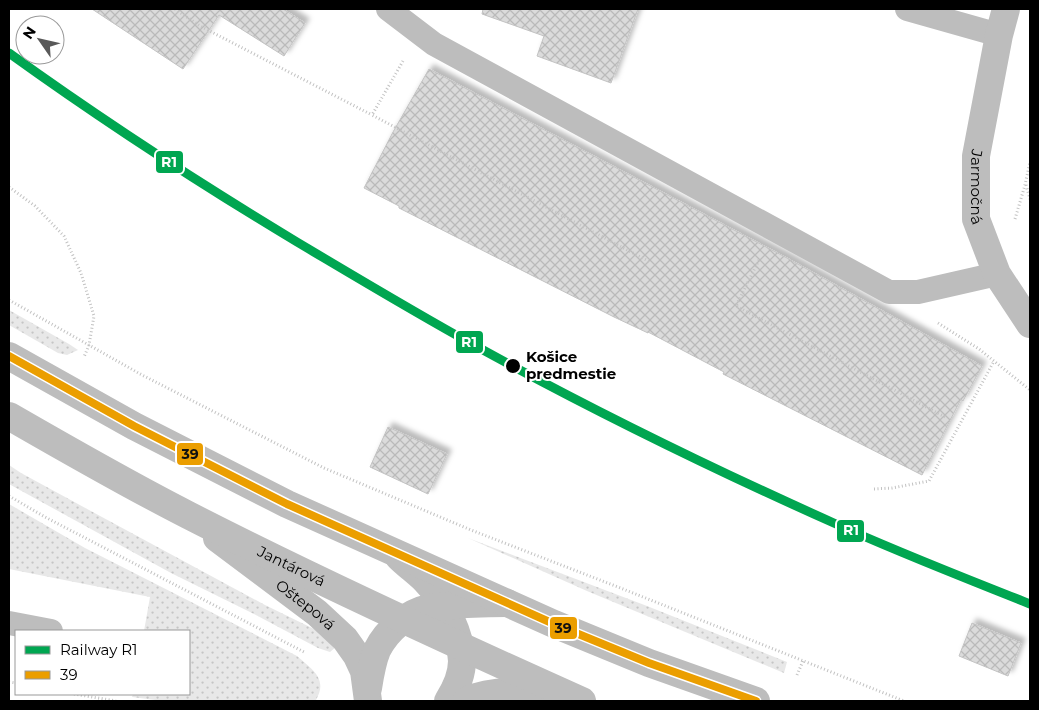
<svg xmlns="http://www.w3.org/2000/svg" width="1039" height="710" viewBox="0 0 1039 710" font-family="Montserrat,sans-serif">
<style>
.grass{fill:url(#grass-dots)}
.building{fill:url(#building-cross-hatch);stroke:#c3c3c3;filter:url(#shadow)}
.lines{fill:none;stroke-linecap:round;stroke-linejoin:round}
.path{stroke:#c2c2c2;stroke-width:3;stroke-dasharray:1 2.5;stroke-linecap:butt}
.service{stroke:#bdbdbd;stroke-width:24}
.minor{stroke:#bdbdbd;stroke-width:28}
.tertiary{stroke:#bdbdbd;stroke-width:28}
.bus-1-casing{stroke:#fff;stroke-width:11}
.bus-1{stroke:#eb9e00;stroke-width:8}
.rail-1-casing{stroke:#fff;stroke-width:12}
.rail-1{stroke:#00a651;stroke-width:9}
.stop-dot{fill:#000;stroke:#fff;stroke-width:2}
.labels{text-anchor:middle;stroke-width:4;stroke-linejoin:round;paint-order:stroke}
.street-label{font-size:15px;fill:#000;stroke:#fff}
.stop-label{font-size:15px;font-weight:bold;fill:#000;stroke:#fff;text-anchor:start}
.line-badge{stroke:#fff;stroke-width:2}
.badge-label{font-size:14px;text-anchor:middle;font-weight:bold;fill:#fff}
.pale-badge-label{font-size:14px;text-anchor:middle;font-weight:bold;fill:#111}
</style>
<defs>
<pattern id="grass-dots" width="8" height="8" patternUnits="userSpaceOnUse" patternTransform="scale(1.25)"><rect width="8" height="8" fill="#e8e8e8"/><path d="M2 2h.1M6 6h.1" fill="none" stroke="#c5c5c5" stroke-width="1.8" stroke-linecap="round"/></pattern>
<pattern id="building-cross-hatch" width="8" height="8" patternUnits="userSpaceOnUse" patternTransform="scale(1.25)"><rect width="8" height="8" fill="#dbdbdb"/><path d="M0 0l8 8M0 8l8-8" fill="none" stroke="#bababa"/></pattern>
<filter id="shadow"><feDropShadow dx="4.5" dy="-4.5" stdDeviation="2.5" flood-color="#0004"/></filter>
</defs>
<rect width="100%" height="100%" fill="#fff"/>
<!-- grass -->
<g class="grass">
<path d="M9 310 69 344 78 350 67 355 58 353 9 325Z"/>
<path d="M9 465 21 473 89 510 265 605 314 629 329 638 336 647 330 652 318 648 254 614 171 573 18 489 9 484Z"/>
<path d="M9 504 85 548 297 656C313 670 328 679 316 700L163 701 132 697 133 694H189V631H144L150 597 9 569Z"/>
<path d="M468 538 647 606 787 662 784 673 587 591Z"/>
</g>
<!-- building -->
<g class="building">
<path d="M92 9H283L305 23 284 56 219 15 183 69Z"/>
<path d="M483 9H638L611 83 537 56 544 36 482 14Z"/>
<path d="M429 69 787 258 982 366 963 401 961 399 922 475 723 374 724 372 648 332V333L614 317 399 208V206L364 188 393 132Z"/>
<path d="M388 427 447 454 428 494 370 467Z"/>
<path d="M972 623 1021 643 1008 676 959 656Z"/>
</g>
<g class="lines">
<!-- path -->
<g class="path">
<path d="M175 9 200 26 372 115"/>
<path d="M403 61 372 115 650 262"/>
<path d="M1026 185 1030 199"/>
<path d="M9 187 35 206 64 236 81 273 94 316 89 345 84 357"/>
<path d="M1015 219 1025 185 1030 162"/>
<path d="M759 260 736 306 945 417"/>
<path d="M9 300 142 375 324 468 471 530 618 587 904 701"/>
<path d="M938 323 979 349 1030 390"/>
<path d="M874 489 892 488 929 481 994 361"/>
<path d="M9 496 45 517 304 652"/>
<path d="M797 675 803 661"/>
<path d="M9 682 16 683"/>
<path d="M74 694 116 701"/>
</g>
<!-- service -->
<g class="service">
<path d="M388 9 434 44 889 292H918L997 274"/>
<path d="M907 9 999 35"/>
<path d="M9 623 51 631"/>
</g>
<!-- minor -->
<g class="minor">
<path id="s1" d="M1006 9 999 35 976 156V219L997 274 1030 324"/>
<path id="s2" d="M217 538 317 613 345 639 357 656 364 671 368 701"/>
<path d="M399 557C407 565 417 572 425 580 444 599 461 635 462 661 462 675 455 690 448 701"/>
<path d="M368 688C370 675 372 662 377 650 387 630 407 613 429 608 436 606 442 607 449 606 468 603 487 603 507 603"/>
<path d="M466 701C498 686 537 693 570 700"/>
</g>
<!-- tertiary -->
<g class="tertiary">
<path d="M9 356 134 426 287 504 554 624 649 663 756 701"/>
<path id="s3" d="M9 416C68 450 127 484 188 515 317 581 450 642 582 701"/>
</g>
<defs>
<path id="bus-1" d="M9 356 134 426 287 504 554 624 649 663 756 701"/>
</defs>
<!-- bus-1 casing -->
<use href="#bus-1" class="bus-1-casing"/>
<!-- bus-1 -->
<use href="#bus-1" class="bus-1"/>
<defs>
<path id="rail-1" d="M9 53C102 120 199 183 297 242 356 277 414 312 474 345 592 410 713 469 836 524 900 553 965 578 1030 604"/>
</defs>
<!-- rail-1 casing -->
<use href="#rail-1" class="rail-1-casing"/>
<!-- rail-1 -->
<use href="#rail-1" class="rail-1"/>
</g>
<!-- markers -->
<circle class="stop-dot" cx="513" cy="366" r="8"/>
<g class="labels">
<!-- street labels -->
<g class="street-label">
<text dy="5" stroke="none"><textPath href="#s1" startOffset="181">Jarmočná</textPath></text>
<text dy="5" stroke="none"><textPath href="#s3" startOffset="320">Jantárová</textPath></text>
<text dy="5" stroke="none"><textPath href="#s2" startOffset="111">Oštepová</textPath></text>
</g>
<!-- stop labels -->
<g class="stop-label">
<text x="526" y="362">Košice<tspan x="526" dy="17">predmestie</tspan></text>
</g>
</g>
<g class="line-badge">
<rect x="155" y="150" width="29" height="24" rx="5" fill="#00a651"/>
<rect x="455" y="330" width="29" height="24" rx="5" fill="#00a651"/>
<rect x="176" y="442" width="28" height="24" rx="5" fill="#eb9e00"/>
<rect x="836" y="519" width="29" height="24" rx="5" fill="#00a651"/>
<rect x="549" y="616" width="29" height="24" rx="5" fill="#eb9e00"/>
</g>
<g class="badge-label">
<text x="169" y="167">R1</text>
<text x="469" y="347">R1</text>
<text x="851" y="535">R1</text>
</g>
<g class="pale-badge-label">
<text x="190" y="459">39</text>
<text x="563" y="633">39</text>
</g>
<!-- border -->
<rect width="1039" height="710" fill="none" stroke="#000000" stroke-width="20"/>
<!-- legend -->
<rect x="15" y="630" width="175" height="65" fill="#ffffff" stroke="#999999"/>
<rect x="25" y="646" width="25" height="8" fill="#00a651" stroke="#999999"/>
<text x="60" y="655" font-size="15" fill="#000000">Railway R1</text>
<rect x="25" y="671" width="25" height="8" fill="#eb9e00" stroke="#999999"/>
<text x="60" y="680" font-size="15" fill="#000000">39</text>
<!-- north arrow -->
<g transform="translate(40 40) rotate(304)"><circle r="24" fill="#ffffff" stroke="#999999"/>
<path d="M0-4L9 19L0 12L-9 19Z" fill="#595959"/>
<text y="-8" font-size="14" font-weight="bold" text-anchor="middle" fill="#000000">N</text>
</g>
</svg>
